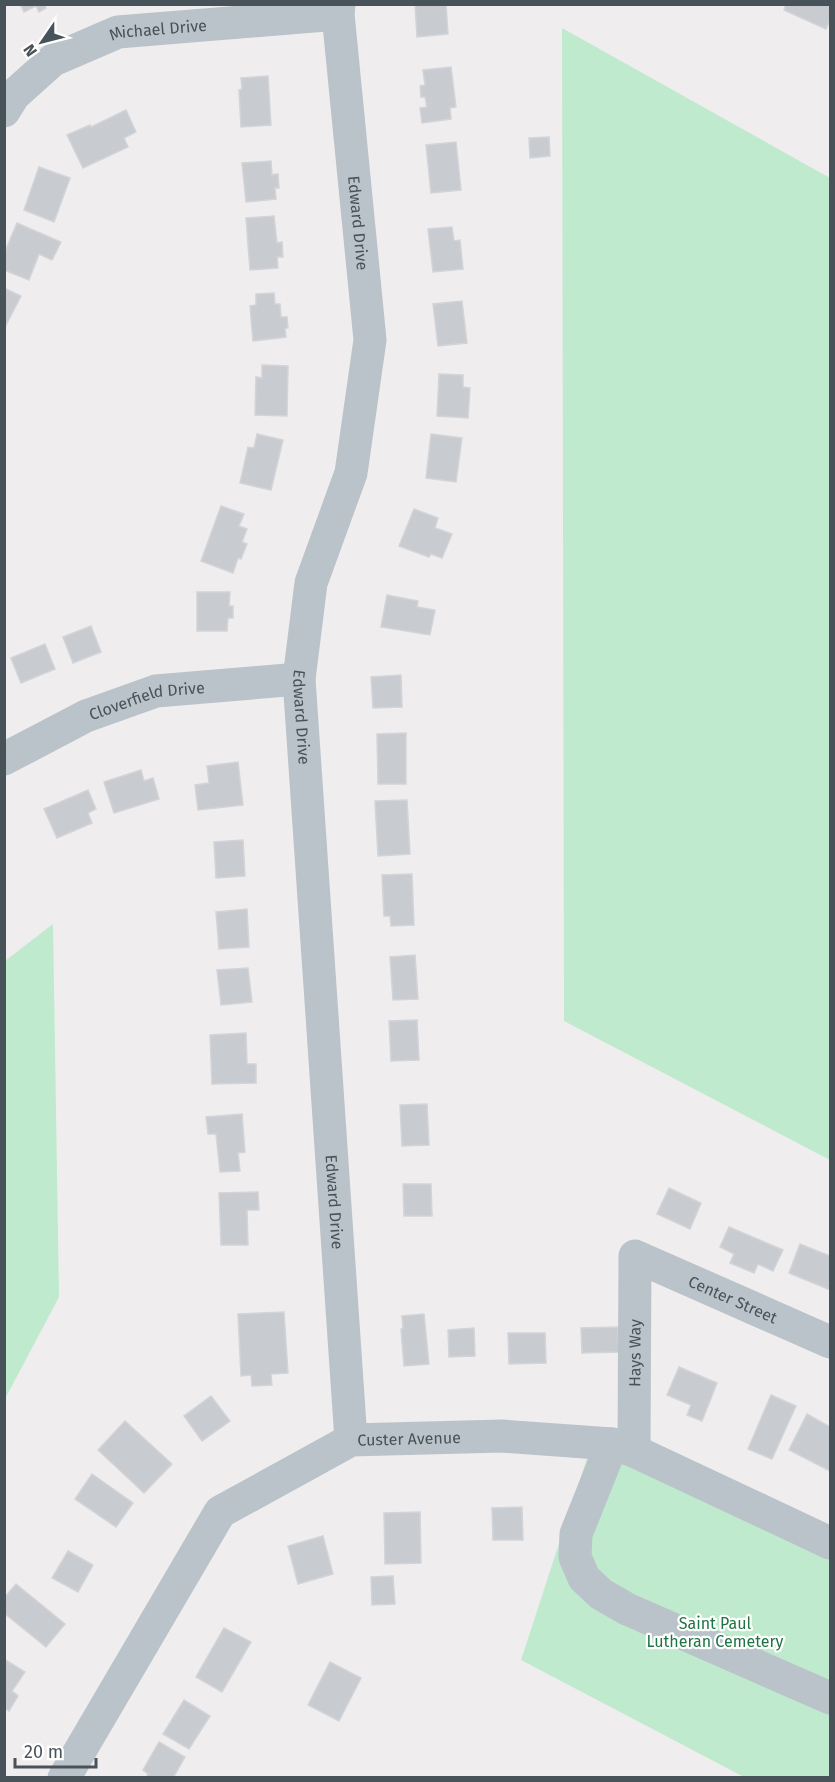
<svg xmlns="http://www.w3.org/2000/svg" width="835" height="1782" viewBox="0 0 835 1782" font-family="'Fira Sans',sans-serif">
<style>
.green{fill:#bfeacd}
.building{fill:#c8cbd0;stroke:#d2d4d8;stroke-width:1.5}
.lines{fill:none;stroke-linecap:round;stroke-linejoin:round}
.minor{stroke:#bac3c9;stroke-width:33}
.labels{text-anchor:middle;stroke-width:4.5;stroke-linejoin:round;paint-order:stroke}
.street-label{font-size:16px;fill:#475259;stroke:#fff}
.park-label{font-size:16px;fill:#1f7344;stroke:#fff}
</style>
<rect width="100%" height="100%" fill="#f0edee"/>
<!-- green -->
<g class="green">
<path d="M562 28 830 178V1160L564 1021Z"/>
<path d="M53 924 59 1297 5 1399V961Z"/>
<path d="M588 1455 631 1467 830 1560V1777H744L521 1660Z"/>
</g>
<!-- building -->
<g class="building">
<path d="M20 4H44L46 8 39 12 36 6 24 12Z"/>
<path d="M415 4H446L448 34 417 37Z"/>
<path d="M786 4H830V20L826 29 784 10Z"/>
<path d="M451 67 456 107 450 108 451 119 422 123 420 108 427 107 425 97H421L420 86 425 85 423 70Z"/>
<path d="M268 76 271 125 241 127 239 90 242 89 241 78Z"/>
<path d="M126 110 136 132 124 138 128 147 83 168 67 135 90 125 91 127Z"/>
<path d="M549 137 550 156 530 158 529 138Z"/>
<path d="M456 142 461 190 431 193 426 145Z"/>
<path d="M271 161 272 175 278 174 279 188H275L276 199 246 202 242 163Z"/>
<path d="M39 167 70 178 54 222 24 210Z"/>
<path d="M274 216 277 243 282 242 283 257H277L278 268 250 270 246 218Z"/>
<path d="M17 223 61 242 52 260 39 254 29 280 4 270V254Z"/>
<path d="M452 227 454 241 460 240 463 269 433 272 428 229Z"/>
<path d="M4 288 21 296 4 329Z"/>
<path d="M274 293 275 304H280L281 317H287L288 328H285L286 337 253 341 250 306 256 305V294Z"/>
<path d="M462 301 467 343 438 346 433 304Z"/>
<path d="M262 365 288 366 287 416 255 415 256 377 262 378Z"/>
<path d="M439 374 463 375V387L470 388 468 418 437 416Z"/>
<path d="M257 434 283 440 271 490 240 483 248 447 254 448Z"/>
<path d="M431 434 462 438 456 482 426 478Z"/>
<path d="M221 506 244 514 239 526 247 529 242 542 247 544 241 559 238 558 233 573 201 561Z"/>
<path d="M414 509 438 518 435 528 452 534 442 558 431 554 429 557 399 546Z"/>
<path d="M197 592H230L229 606H233V618H228L227 631H197Z"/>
<path d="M387 595 418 601 417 607 435 610 430 635 381 627Z"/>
<path d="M91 626 101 652 73 663 63 637Z"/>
<path d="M45 644 55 669 21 683 11 658Z"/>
<path d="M401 675 402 707 373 708 371 677Z"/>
<path d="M406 733V784H378L377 734Z"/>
<path d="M238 762 243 805 198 810 195 785 209 783 207 766Z"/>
<path d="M141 770 144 781 153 778 159 799 114 813 104 782Z"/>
<path d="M88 790 96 809 88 813 92 823 57 838 44 809Z"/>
<path d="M407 800 410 854 378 856 375 801Z"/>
<path d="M243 840 245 876 216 878 214 842Z"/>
<path d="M412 874 414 925 391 926 390 916H384L382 875Z"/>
<path d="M247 909 249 947 219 949 216 912Z"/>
<path d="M415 955 418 999 393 1000 390 957Z"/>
<path d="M248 968 252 1002 221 1005 217 970Z"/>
<path d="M417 1020 419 1060 391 1061 389 1021Z"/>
<path d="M246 1033 247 1064H256V1083L212 1084 210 1035Z"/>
<path d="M427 1104 429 1145 402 1146 400 1105Z"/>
<path d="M242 1114 245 1152 238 1153 240 1171 220 1172 216 1134H208L206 1117Z"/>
<path d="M403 1184H431L432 1216H404Z"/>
<path d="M669 1188 701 1203 690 1229 657 1214Z"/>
<path d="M258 1192 259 1210H247L248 1245H221L219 1193Z"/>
<path d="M729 1227 783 1250 773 1271 758 1264 754 1273 730 1263 734 1254 720 1247Z"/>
<path d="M800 1244 830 1256V1290L789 1273Z"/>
<path d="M284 1312 288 1373 271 1374 272 1385 252 1386 251 1375 241 1376 238 1314Z"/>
<path d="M424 1314 429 1364 404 1366 401 1329 403 1328 402 1316Z"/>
<path d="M618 1327 619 1352 582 1353 581 1328Z"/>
<path d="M474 1328 475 1356 449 1357 448 1330Z"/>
<path d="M508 1333H545L546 1363 509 1364Z"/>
<path d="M679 1367 717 1383 702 1421 687 1415 691 1405 667 1395Z"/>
<path d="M771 1395 796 1406 772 1459 748 1449Z"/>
<path d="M211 1396 230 1421 202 1441 184 1416Z"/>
<path d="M807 1414 830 1427V1471L789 1450Z"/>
<path d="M125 1421 172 1464 144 1493 98 1450Z"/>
<path d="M92 1474 133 1503 116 1527 75 1499Z"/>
<path d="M522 1507 523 1540H493L492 1508Z"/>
<path d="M420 1512 421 1563 385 1564 384 1513Z"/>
<path d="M323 1536 333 1574 298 1584 288 1546Z"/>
<path d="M68 1551 93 1565 78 1592 52 1578Z"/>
<path d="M393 1576 395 1604 372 1605 371 1577Z"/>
<path d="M16 1584 65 1624 46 1647 4 1613V1598Z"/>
<path d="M224 1628 251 1642 222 1692 196 1677Z"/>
<path d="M4 1659 25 1672 12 1691 18 1696 9 1711 4 1708Z"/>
<path d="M330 1662 361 1678 339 1721 308 1705Z"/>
<path d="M184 1700 210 1716 189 1749 163 1734Z"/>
<path d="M159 1742 185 1757 173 1778H146L148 1774 143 1770Z"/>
</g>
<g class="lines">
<!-- minor -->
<g class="minor">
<path id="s1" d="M339 4 338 14 370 340 351 473 311 583 299 679 351 1440"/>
<path id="s2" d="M4 111 14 95 53 60 118 32 338 14"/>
<path id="s3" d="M4 759 86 716 156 691 299 679"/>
<path d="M612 1444 576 1534 575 1557 584 1578 601 1594 627 1609 830 1698"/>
<path id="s4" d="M634 1451 635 1256 830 1342"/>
<path id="s5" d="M64 1778 220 1512 351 1440 502 1436 612 1444 634 1451 830 1543"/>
</g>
</g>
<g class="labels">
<!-- street labels -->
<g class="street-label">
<text dy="6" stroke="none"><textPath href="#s2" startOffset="182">Michael Drive</textPath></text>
<text dy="6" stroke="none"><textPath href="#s1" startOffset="220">Edward Drive</textPath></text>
<text dy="6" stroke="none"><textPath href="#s3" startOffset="156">Cloverfield Drive</textPath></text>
<text dy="6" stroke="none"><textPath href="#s1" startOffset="724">Edward Drive</textPath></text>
<text dy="6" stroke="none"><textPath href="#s1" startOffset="1210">Edward Drive</textPath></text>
<text dy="6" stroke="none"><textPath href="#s4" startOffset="302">Center Street</textPath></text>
<text dy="6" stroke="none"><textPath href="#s4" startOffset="98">Hays Way</textPath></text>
<text dy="6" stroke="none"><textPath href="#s5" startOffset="516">Custer Avenue</textPath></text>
</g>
<!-- park labels -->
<g class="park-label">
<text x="715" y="1629">Saint Paul<tspan x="715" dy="18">Lutheran Cemetery</tspan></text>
</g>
</g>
<!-- border -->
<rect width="835" height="1782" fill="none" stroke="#475259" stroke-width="12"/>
<!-- north arrow -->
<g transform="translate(42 42) rotate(235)" stroke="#ffffff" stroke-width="4.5" paint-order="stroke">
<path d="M0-4.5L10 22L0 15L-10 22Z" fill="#475259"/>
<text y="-9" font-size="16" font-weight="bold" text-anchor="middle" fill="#475259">N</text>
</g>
<!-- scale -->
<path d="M15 1758v9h81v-9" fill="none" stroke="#475259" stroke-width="3"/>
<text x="24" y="1758" font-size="18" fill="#475259" stroke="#ffffff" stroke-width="4.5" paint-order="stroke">20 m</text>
</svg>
